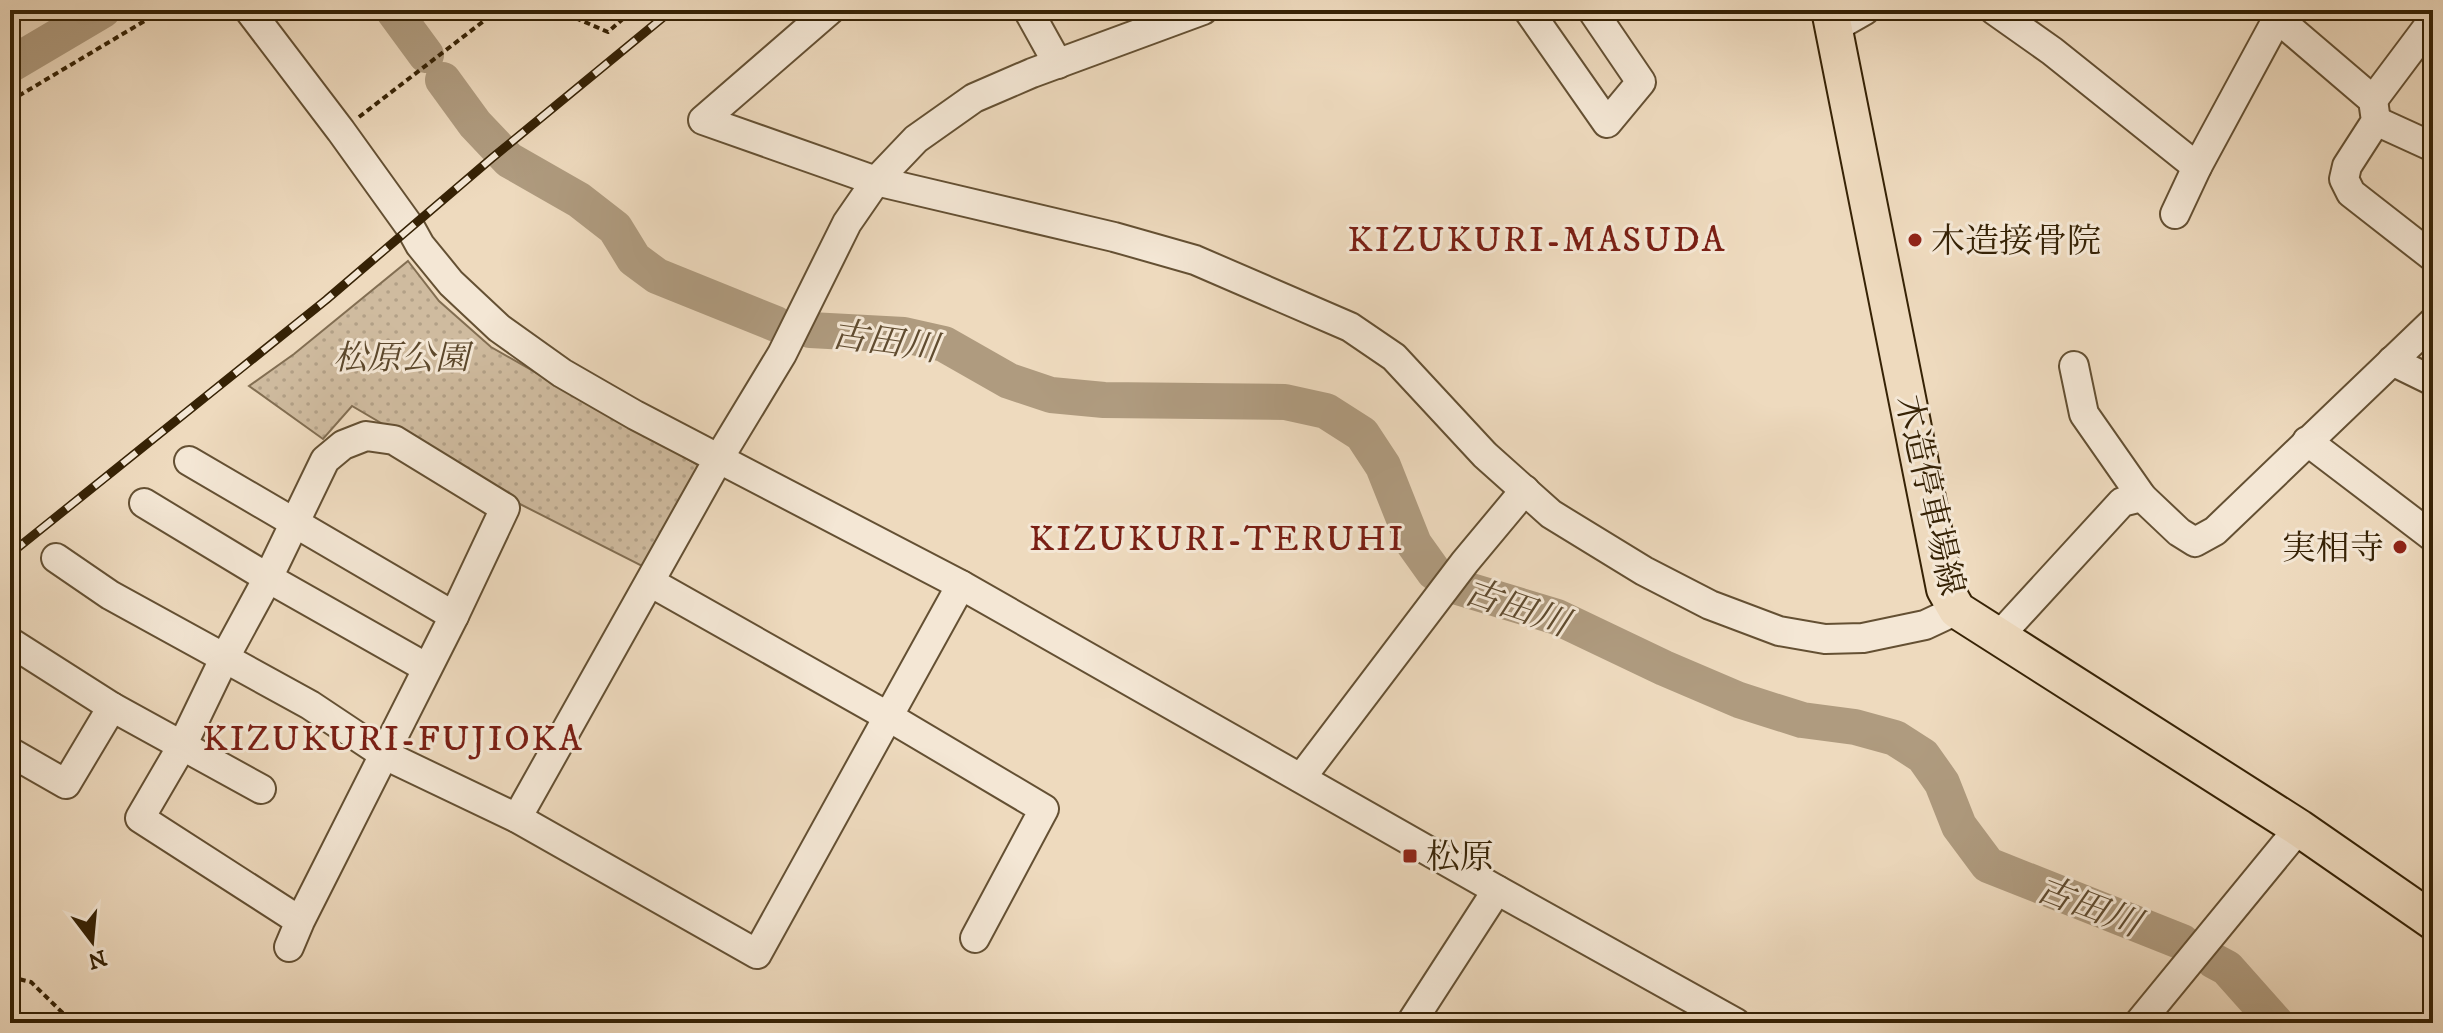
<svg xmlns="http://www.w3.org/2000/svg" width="2443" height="1033" viewBox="0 0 2443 1033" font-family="'IM FELL DW Pica','Noto Serif JP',serif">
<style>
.park{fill:url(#park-dots);stroke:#826e52;stroke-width:2}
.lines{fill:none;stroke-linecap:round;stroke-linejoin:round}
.river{stroke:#af9b7f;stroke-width:36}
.minor-casing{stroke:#645033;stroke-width:32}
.major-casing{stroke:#362205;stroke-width:40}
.path{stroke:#362205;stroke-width:4;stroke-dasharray:6 4;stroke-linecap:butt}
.minor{stroke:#f4e7d5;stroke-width:28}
.major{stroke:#eedabe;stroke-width:36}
.rail-casing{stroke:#362205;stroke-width:9}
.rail{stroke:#f4e7d5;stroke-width:6;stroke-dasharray:18;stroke-linecap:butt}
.poi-dot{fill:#8f2418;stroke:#f4e7d5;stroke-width:3}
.labels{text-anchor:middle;stroke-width:6;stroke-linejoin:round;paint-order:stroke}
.poi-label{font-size:34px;fill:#362205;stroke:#f4e7d5;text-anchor:start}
.park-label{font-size:34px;font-style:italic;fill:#5c482c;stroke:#f4e7d5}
.street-label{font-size:34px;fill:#362205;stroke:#f4e7d5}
.neighbourhood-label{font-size:36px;letter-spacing:2px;fill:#7a1f14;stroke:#f4e7d5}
.water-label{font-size:36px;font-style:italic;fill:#604c30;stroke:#f4e7d5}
</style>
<defs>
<pattern id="park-dots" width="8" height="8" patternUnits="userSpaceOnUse" patternTransform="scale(2)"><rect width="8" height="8" fill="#cfbb9f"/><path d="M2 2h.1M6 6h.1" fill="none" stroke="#b2a087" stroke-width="1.8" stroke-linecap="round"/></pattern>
</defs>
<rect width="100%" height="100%" fill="#eedabe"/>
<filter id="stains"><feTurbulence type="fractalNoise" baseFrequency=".0025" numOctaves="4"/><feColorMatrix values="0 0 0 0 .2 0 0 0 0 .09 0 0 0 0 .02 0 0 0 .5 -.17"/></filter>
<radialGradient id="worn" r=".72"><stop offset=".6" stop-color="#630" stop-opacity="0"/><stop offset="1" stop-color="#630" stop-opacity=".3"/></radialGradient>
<!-- park -->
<path class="park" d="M408 261 439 301 491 347 703 468 646 568 512 500 352 406 323 439 249 386 294 354Z"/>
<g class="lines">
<!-- river -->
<g class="river">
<path d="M393 10 426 55"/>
<path d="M10 65 103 10"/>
<path d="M443 80 475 124 509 160 579 200 615 228 634 259 657 276 776 324"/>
<path d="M810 330 904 335 944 344 1009 381 1051 395 1104 400 1285 402 1326 411 1362 434 1383 466 1414 544 1434 572 1451 585 1557 617 1664 668 1739 700 1802 720 1855 727 1895 738 1923 756 1942 783 1959 826 1988 865 2182 942"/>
<path d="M2214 961 2227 968 2276 1023"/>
</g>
<defs>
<g id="minor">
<path d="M249 10 341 131 410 227 420 245 451 283 499 328 562 373 635 415 961 585 1497 890 1736 1023"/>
<path d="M830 10 703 120 876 181 1114 237 1195 260 1350 327 1394 357 1485 455 1551 514 1644 571 1710 605 1779 631 1825 639 1863 638 1925 625 1957 610"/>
<path d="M1028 10 1058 64"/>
<path d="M1528 10 1607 123 1641 82 1592 10"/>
<path d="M1994 10 2052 51 2197 167"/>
<path d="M2277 18 2373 100 2376 121 2347 166 2344 179 2351 193 2433 257"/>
<path d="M1833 24 1844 22 1865 10"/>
<path d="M2373 100 2433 20"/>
<path d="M2376 121 2433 147"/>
<path d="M2175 214 2197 167 2282 10"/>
<path d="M2392 361 2433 381"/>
<path d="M2074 366 2084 414 2142 497"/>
<path d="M2307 441 2433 537"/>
<path d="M189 461 454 616"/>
<path d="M144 503 268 578 427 668"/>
<path d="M56 558 110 595 310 705 385 755 517 818 757 954 961 585"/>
<path d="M650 582 889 717 1044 809 975 938"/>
<path d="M1999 636 2122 502 2142 497 2179 532 2195 542 2215 531 2433 322"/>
<path d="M10 642 112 707 261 789"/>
<path d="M10 752 66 784 112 707"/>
<path d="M1301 778 1465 562 1525 490"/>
<path d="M517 818 719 458 782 354 847 223 876 181 916 139 974 98 1032 73 1203 10"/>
<path d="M289 947 300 921 454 616 505 508 394 440 366 436 343 445 325 460 268 578 224 659 182 746 140 818 300 921"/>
<path d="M1411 1023 1497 890"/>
<path d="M2139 1023 2299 828"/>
</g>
<path id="major" d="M1830 10 1945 589 1957 610 2299 828 2433 921"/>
</defs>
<!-- minor casing -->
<use href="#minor" class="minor-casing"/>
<!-- major casing -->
<use href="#major" class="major-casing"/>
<!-- path -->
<g class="path">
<path d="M557 10 608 32 633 10"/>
<path d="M10 101 163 10"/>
<path d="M359 117 498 10"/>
<path d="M10 441 17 461 10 465"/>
<path d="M10 977 31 982 73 1023"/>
</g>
<!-- minor -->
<use href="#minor" class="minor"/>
<!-- major -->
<use href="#major" class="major"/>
<defs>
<path id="rail" d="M10 554 326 300 492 158 672 10"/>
</defs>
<!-- rail casing -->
<use href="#rail" class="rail-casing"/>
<!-- rail -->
<use href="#rail" class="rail"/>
</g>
<!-- markers -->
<g class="poi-dot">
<circle cx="1915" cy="240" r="8"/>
<circle cx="2400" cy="547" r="8"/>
<rect x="1402" y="848" width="16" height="16" rx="4"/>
</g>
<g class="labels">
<!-- poi labels -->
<g class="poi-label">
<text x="1931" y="252">木造接骨院</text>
<text x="2384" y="559" text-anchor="end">実相寺</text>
<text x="1426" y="868">松原</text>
</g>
<!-- park labels -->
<g class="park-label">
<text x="401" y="369">松原公園</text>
</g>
<!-- street labels -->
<g class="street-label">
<text transform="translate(1931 495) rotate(77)" y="12">木造停車場線</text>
</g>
<!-- neighbourhood labels -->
<g class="neighbourhood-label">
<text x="1537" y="251">KIZUKURI-MASUDA</text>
<text x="1217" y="550">KIZUKURI-TERUHI</text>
<text x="393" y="750">KIZUKURI-FUJIOKA</text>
</g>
<!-- water labels -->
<g class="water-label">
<text transform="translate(885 340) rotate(8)" y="13">古田川</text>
<text transform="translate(1517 606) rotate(19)" y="13">古田川</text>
<text transform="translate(2089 905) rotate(21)" y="13">古田川</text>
</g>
</g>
<!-- margin -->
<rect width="2443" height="1033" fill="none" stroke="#eedabe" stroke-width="40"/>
<rect x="12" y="12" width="2419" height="1009" fill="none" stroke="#362205" stroke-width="4"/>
<rect x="20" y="20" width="2403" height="993" fill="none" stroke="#362205" stroke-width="2"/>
<!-- north arrow -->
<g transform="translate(92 941) rotate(164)" stroke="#f4e7d5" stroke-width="6" paint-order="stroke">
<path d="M0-6L14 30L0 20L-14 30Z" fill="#362205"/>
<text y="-12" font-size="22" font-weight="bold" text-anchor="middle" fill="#362205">N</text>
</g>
<rect width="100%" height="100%" filter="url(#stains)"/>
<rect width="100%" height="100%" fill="url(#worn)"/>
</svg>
